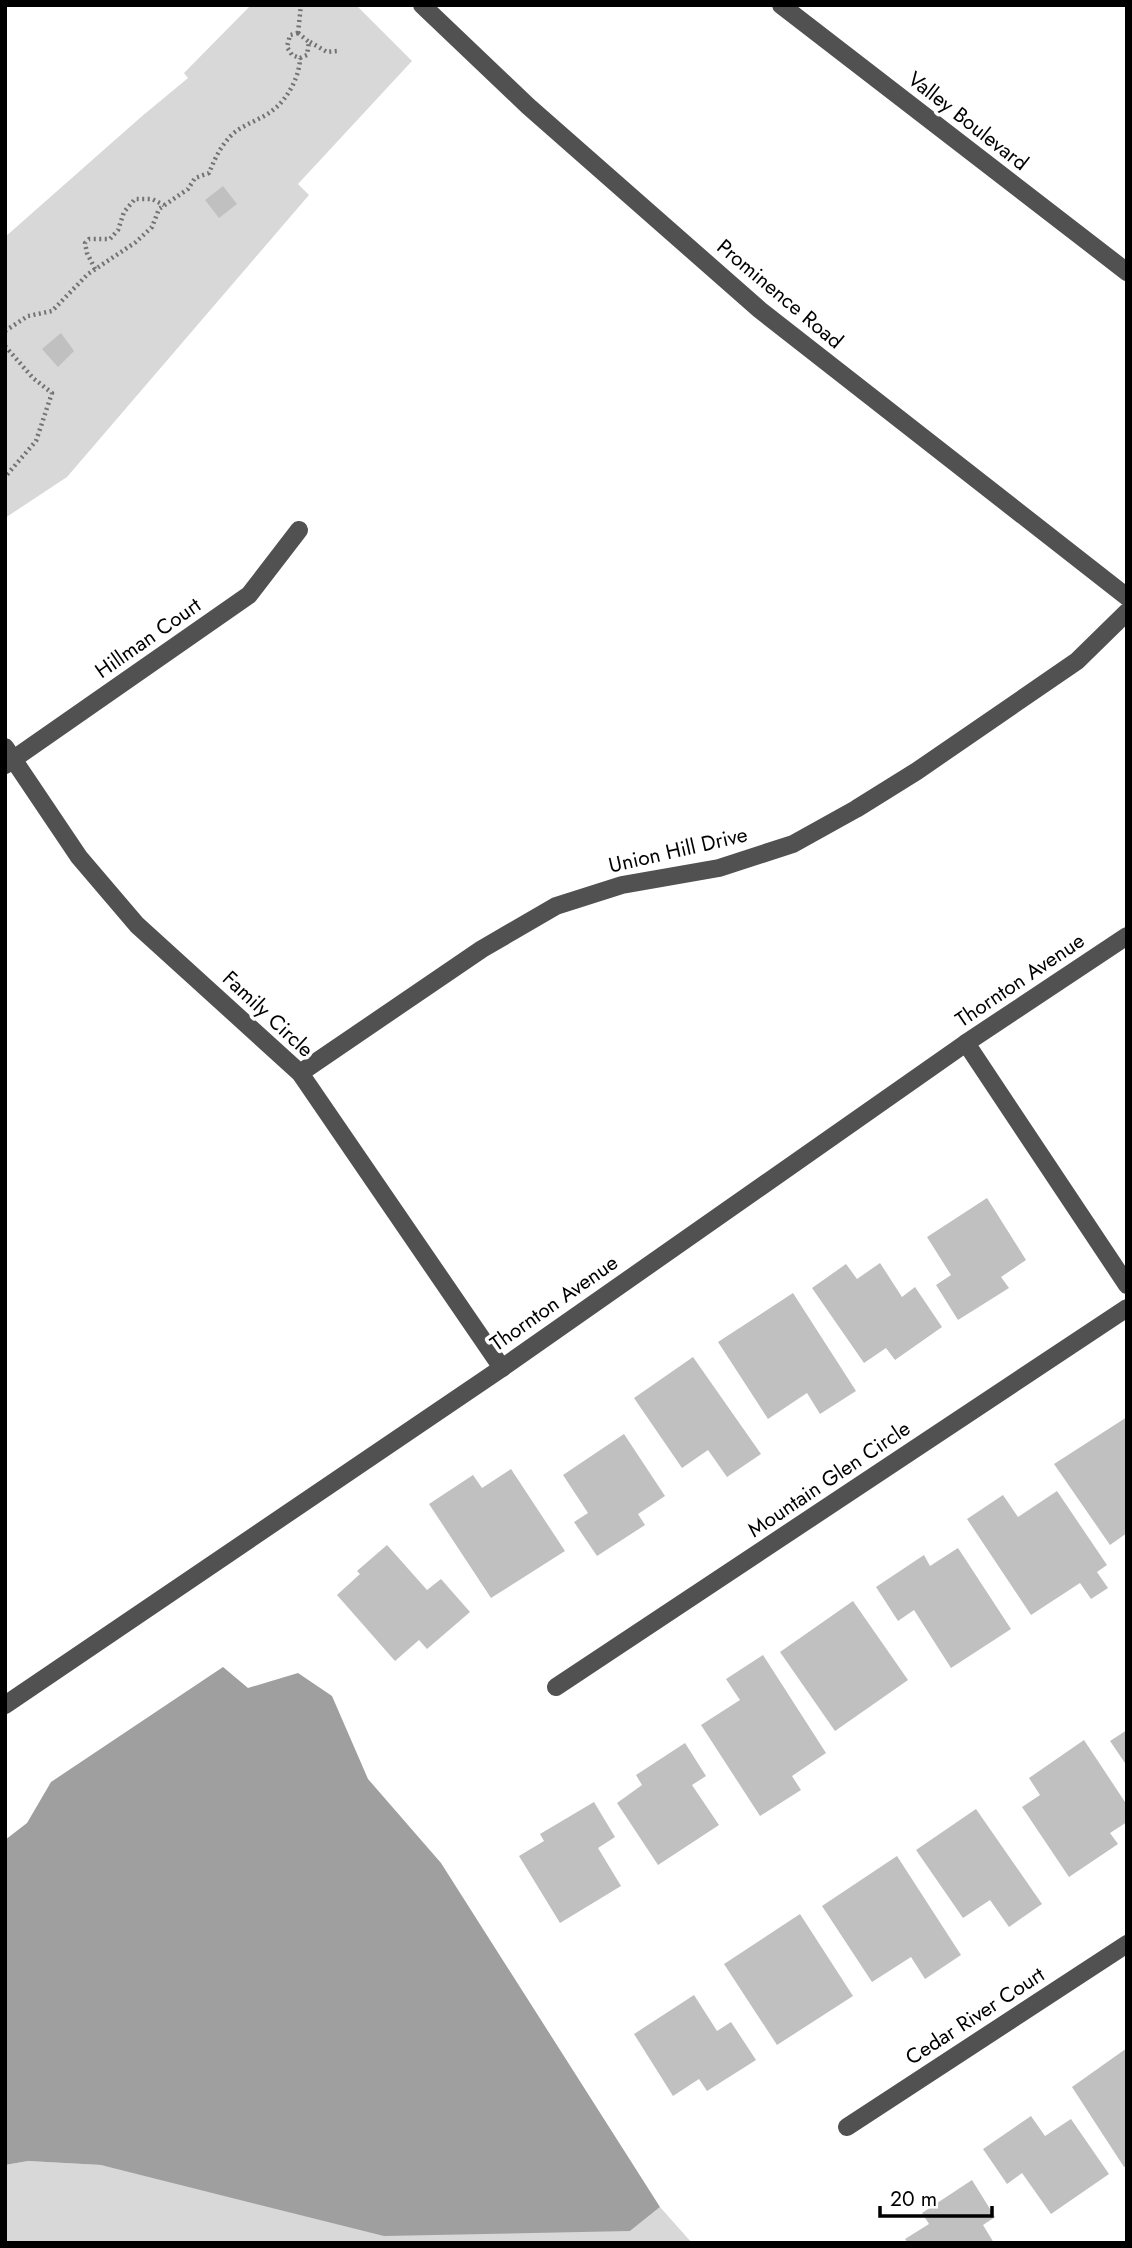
<svg xmlns="http://www.w3.org/2000/svg" width="1132" height="2248" viewBox="0 0 1132 2248" font-family="Jost,sans-serif">
<style>
.green{fill:#d8d8d8}
.water{fill:#9f9f9f}
.building{fill:#c0c0c0}
.lines{fill:none;stroke-linecap:round;stroke-linejoin:round}
.path{stroke:#737373;stroke-width:4.5;stroke-dasharray:2 3.5;stroke-linecap:butt}
.minor{stroke:#515151;stroke-width:18}
.labels{text-anchor:middle;stroke-width:7;stroke-linejoin:round;paint-order:stroke}
.street-label{font-size:21px;fill:#000;stroke:#fff}
</style>
<rect width="100%" height="100%" fill="#fff"/>
<!-- green -->
<g class="green">
<path d="M251 5H356L412 61 298 184 309 195 67 477 5 518V237L141 117 188 78 184 73Z"/>
<path d="M28 2161 101 2165 630 2231 660 2207 692 2243H5V2165Z"/>
</g>
<!-- water -->
<path class="water" d="M223 1667 248 1688 298 1673 332 1696 368 1779 441 1863 660 2207 630 2231 384 2236 101 2165 28 2161 5 2165V1840L27 1823 51 1782Z"/>
<!-- building -->
<g class="building">
<path d="M223 186 237 204 219 218 205 200Z"/>
<path d="M61 333 74 351 58 367 42 349Z"/>
<path d="M987 1198 1026 1260 1001 1277 1009 1288 958 1320 936 1285 951 1275 927 1237Z"/>
<path d="M880 1263 902 1297 915 1287 942 1327 895 1360 886 1348 864 1363 812 1288 846 1264 857 1279Z"/>
<path d="M793 1293 856 1391 820 1414 807 1393 768 1419 718 1342Z"/>
<path d="M693 1357 761 1454 727 1477 708 1450 682 1468 634 1398Z"/>
<path d="M1127 1417V1533L1110 1545 1054 1464Z"/>
<path d="M624 1434 665 1496 638 1514 645 1525 597 1556 574 1522 588 1513 563 1475Z"/>
<path d="M511 1469 565 1551 491 1598 429 1504 473 1475 482 1488Z"/>
<path d="M1057 1491 1107 1565 1097 1572 1108 1588 1091 1599 1080 1583 1031 1615 967 1519 1003 1495 1018 1517Z"/>
<path d="M387 1545 427 1590 441 1579 470 1612 427 1649 419 1640 395 1661 337 1595 360 1574 357 1571Z"/>
<path d="M958 1548 1011 1629 951 1668 914 1610 898 1621 876 1587 924 1555 930 1566Z"/>
<path d="M853 1601 908 1680 835 1731 780 1652Z"/>
<path d="M763 1655 826 1753 792 1776 801 1790 760 1816 701 1725 740 1700 726 1679Z"/>
<path d="M1127 1730V1766L1110 1741Z"/>
<path d="M1084 1740 1127 1805V1822L1110 1833 1118 1844 1069 1877 1022 1807 1040 1795 1029 1778Z"/>
<path d="M685 1743 706 1776 692 1785 719 1825 658 1865 617 1803 642 1785 636 1775Z"/>
<path d="M594 1802 615 1837 598 1848 621 1886 560 1923 519 1856 544 1841 540 1834Z"/>
<path d="M976 1809 1042 1904 1009 1927 990 1900 963 1918 916 1850Z"/>
<path d="M897 1856 961 1955 925 1979 911 1957 872 1982 822 1906Z"/>
<path d="M800 1914 853 1996 777 2045 724 1964Z"/>
<path d="M694 1995 717 2031 731 2022 756 2060 707 2091 699 2079 673 2096 634 2034Z"/>
<path d="M1127 2048V2166L1124 2167 1072 2087Z"/>
<path d="M1031 2116 1045 2136 1071 2119 1109 2174 1051 2214 1022 2173 1007 2184 983 2149Z"/>
<path d="M972 2180 995 2217 983 2225 994 2243H908L905 2239 929 2224 922 2213Z"/>
</g>
<g class="lines">
<!-- path -->
<g class="path">
<path d="M298 33 309 42 307 55 300 58 292 55 287 47 290 35Z"/>
<path d="M298 33 301 5"/>
<path d="M310 42 327 52 338 51"/>
<path d="M95 269 87 253 85 243 89 239H110L118 230 124 212 135 199H152L164 205"/>
<path d="M5 331 28 316 52 311 88 274 136 242 152 227 159 209 188 189 195 178 209 173C215 158 222 143 235 132 247 123 262 119 273 110 288 99 300 75 300 58"/>
<path d="M5 346 33 378 52 393 36 441 5 477"/>
</g>
<!-- minor -->
<g class="minor">
<path d="M422 5 528 106 760 310 1127 597"/>
<path d="M781 5 1127 272"/>
<path d="M5 747 79 857 137 925 300 1073 502 1368"/>
<path d="M5 765 249 595 299 530"/>
<path d="M966 1043 1127 1285"/>
<path d="M300 1073 482 949 556 906 622 885 719 868 793 844 856 809 917 771 1077 661 1127 612"/>
<path d="M556 1687 1127 1308"/>
<path d="M5 1705 502 1368 966 1043 1127 936"/>
<path d="M847 2127 1127 1944"/>
</g>
</g>
<g class="labels">
<!-- street labels -->
<g class="street-label">
<text transform="translate(968 121) rotate(38)" y="7">Valley Boulevard</text>
<text transform="translate(780 294) rotate(40)" y="7">Prominence Road</text>
<text transform="translate(148 638) rotate(-35)" y="7">Hillman Court</text>
<text transform="translate(678 850) rotate(-13)" y="7">Union Hill Drive</text>
<text transform="translate(1020 980) rotate(-34)" y="7">Thornton Avenue</text>
<text transform="translate(268 1014) rotate(43)" y="7">Family Circle</text>
<text transform="translate(554 1303) rotate(-35)" y="7">Thornton Avenue</text>
<text transform="translate(829 1479) rotate(-34)" y="7">Mountain Glen Circle</text>
<text transform="translate(975 2016) rotate(-33)" y="7">Cedar River Court</text>
</g>
</g>
<!-- border -->
<rect width="1132" height="2248" fill="none" stroke="#000000" stroke-width="14"/>
<!-- scale -->
<path d="M880 2206v10h112v-10" fill="none" stroke="#000000" stroke-width="3.5"/>
<text x="890" y="2206" font-size="21" fill="#000000" stroke="#ffffff" stroke-width="5" paint-order="stroke">20 m</text>
</svg>
